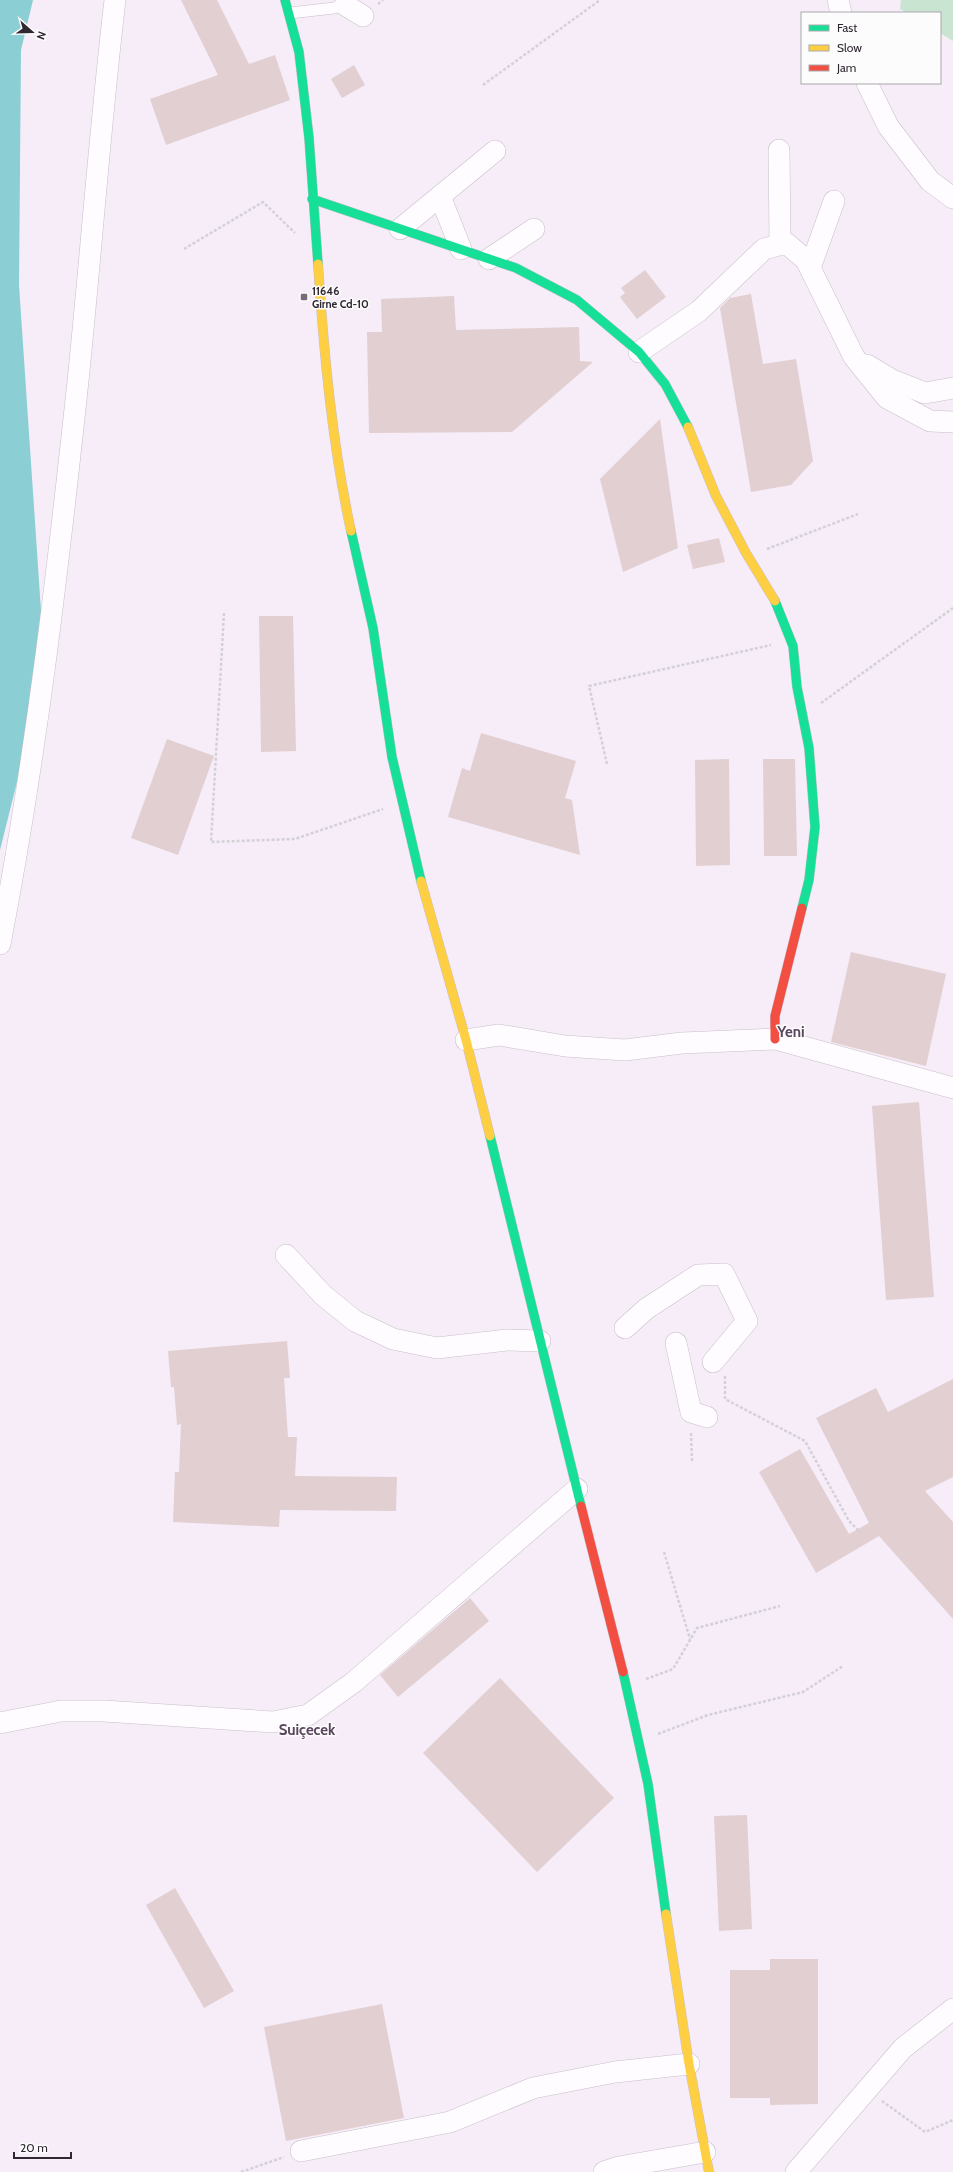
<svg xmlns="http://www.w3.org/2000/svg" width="953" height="2172" viewBox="0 0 953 2172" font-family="Cabin,sans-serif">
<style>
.green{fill:#c9e5d2}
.water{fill:#8bced3}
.building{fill:#e2cfd1}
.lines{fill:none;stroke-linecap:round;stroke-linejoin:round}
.lane-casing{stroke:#c8bfca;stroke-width:12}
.street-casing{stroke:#c8bfca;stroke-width:22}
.fast-casing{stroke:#c8bfca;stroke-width:10}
.slow-casing{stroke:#c8bfca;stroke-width:10}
.jam-casing{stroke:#c8bfca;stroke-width:10}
.path{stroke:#d4d1d6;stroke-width:2.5;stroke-dasharray:3 2;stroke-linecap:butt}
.lane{stroke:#fefcfe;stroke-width:11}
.street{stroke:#fefcfe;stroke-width:21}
.fast{stroke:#16e098;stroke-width:9}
.slow{stroke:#ffcf43;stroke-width:9}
.jam{stroke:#f24e42;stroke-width:9}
.poi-dot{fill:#756c77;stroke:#fcfcfc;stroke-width:1.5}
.labels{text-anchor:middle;stroke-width:3;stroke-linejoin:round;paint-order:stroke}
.poi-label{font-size:11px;font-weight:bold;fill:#302732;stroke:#fcfcfc;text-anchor:start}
.district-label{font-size:15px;font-weight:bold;fill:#5b4660;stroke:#fcfcfc}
</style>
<rect width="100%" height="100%" fill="#f6edf8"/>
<!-- green -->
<path class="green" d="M901 0H953V41L940 33V13H907L900 9Z"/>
<!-- water -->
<path class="water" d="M0 0H33L21 50 19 285 45 670 0 850Z"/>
<!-- building -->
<g class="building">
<path d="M181 0H217L249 64 275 55 290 100 166 145 150 99 218 75Z"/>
<path d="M354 65 365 85 342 98 331 79Z"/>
<path d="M645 270 666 297 637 319 620 297 625 293 621 288Z"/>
<path d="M751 294 763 364 796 359 813 461 791 485 751 492 720 308 730 298Z"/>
<path d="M454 296 456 330 579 327 580 361 593 362 512 432 369 433 367 332H382L381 299Z"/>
<path d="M660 419 678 548 623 572 600 479Z"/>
<path d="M719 538 725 562 693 569 687 545Z"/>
<path d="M259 616H293L296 751 261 752Z"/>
<path d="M481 733 576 761 565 798 572 800 580 855 448 817 462 768 470 771Z"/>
<path d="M167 739 214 756 178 855 131 838Z"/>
<path d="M729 759 730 865 696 866 695 760Z"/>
<path d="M763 759H795L797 856H764Z"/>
<path d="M851 952 946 974 926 1066 831 1042Z"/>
<path d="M919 1102 934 1297 886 1300 872 1106Z"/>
<path d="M287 1341 290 1378H284L288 1437H297L295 1476 397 1477 396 1511 280 1510 279 1527 173 1522 175 1472H179L181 1424 177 1425 174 1387H171L168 1351Z"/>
<path d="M953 1379V1477L925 1491 953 1522V1619L879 1536 816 1573 759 1472 800 1449 849 1534 869 1523 816 1418 876 1388 888 1412Z"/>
<path d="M470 1598 489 1621 398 1697 380 1675Z"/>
<path d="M500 1678 614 1798 537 1872 423 1753Z"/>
<path d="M747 1815 752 1929 719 1931 714 1816Z"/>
<path d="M175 1888 234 1991 204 2008 146 1905Z"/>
<path d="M770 1959H818V2104L770 2105V2098H730V1970H770Z"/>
<path d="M382 2004 404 2118 286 2141 264 2027Z"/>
</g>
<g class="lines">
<defs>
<path id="lane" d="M290 13 334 8 348 3"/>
<g id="street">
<path d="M838 0 841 13"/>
<path d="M345 5 363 16"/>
<path d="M867 83 888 126 930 181 953 198"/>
<path d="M779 150 780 244"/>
<path d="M440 196 461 249"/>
<path d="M400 229 495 151"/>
<path d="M489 259 534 229"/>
<path d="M810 268 834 201"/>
<path d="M639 352 699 311 764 249 786 243 806 260 854 357 887 398 930 421 953 422"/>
<path d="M867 365 892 380 925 393 953 388"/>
<path d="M0 944C36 758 58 569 78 381 91 254 100 127 115 0"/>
<path d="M466 1040 499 1035 565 1046 625 1050 682 1043 775 1039 953 1088"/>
<path d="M286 1255 323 1295 355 1321 393 1339 437 1348 507 1340 540 1341"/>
<path d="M625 1328 646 1309 698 1275 724 1274 747 1321 713 1362"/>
<path d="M676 1343 691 1412 707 1417"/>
<path d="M0 1723 61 1711H104L273 1722 308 1715 354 1682 577 1489"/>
<path d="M301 2151 450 2122 533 2088 615 2072 689 2064"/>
<path d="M604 2172 619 2167 705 2152"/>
<path d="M796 2172 903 2048 953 2009"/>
</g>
<g id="fast">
<path d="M285 0 299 52 309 138 318 264"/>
<path d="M312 199 516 268 577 300 639 352 665 384 688 427"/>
<path d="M351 531 373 628 392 757 421 881"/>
<path d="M775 601 793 646 797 687 809 748 815 827 809 880 802 908"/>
<path d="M490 1136 581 1506"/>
<path d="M623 1672 648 1784 666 1914"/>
</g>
<g id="slow">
<path d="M318 264C324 354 332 443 351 531"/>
<path d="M688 427 716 496 746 553 775 601"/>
<path d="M421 881 466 1040 490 1136"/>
<path d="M666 1914 689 2064 709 2172"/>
</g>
<g id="jam">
<path d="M775 1039V1016L802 908"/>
<path d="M581 1506 623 1672"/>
</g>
</defs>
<!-- lane casing -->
<use href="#lane" class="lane-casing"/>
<!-- street casing -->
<use href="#street" class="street-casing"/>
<!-- fast casing -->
<use href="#fast" class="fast-casing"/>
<!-- slow casing -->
<use href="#slow" class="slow-casing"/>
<!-- jam casing -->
<use href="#jam" class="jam-casing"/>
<!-- path -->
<g class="path">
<path d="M378 4 383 0"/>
<path d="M483 85 600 0"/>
<path d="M184 249 263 202 295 233"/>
<path d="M767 549 858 514"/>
<path d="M224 613 211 842 295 839 383 809"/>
<path d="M821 703 953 608"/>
<path d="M607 764 589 686 771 645"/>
<path d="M725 1376V1399L805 1441 849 1521 861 1533"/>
<path d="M691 1433 692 1462"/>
<path d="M664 1552 690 1639"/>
<path d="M646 1679 673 1669 697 1628 780 1606"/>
<path d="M658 1734 708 1715 803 1692 843 1666"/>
<path d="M882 2101 925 2132 953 2120"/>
<path d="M241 2172 284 2157"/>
</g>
<!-- lane -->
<use href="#lane" class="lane"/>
<!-- street -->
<use href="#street" class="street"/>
<!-- fast -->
<use href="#fast" class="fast"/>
<!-- slow -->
<use href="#slow" class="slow"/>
<!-- jam -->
<use href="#jam" class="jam"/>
</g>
<!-- markers -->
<rect class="poi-dot" x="300" y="293" width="8" height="8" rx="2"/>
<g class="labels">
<!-- poi labels -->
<g class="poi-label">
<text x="312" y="295">11646<tspan x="312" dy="13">Girne Cd-10</tspan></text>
</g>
<!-- district labels -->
<g class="district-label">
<text x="791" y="1037">Yeni</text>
<text x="307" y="1735">Suiçecek</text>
</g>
</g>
<!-- legend -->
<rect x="801" y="12" width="140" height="72" fill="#fcfcfc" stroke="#aaa7ab"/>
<rect x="809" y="25" width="20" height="6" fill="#16e098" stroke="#aaa7ab"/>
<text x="837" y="32" font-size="12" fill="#302732">Fast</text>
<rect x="809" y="45" width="20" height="6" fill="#ffcf43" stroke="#aaa7ab"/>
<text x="837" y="52" font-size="12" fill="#302732">Slow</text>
<rect x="809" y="65" width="20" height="6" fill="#f24e42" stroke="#aaa7ab"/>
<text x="837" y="72" font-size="12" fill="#302732">Jam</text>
<!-- north arrow -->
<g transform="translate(32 32) rotate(110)" stroke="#fcfcfc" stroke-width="3" paint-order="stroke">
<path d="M0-3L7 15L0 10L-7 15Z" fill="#302732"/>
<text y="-6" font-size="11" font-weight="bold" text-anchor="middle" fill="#302732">N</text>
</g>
<!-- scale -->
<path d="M14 2152v6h57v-6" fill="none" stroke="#302732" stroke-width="2"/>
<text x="20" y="2152" font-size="12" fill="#302732" stroke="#fcfcfc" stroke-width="3" paint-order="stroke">20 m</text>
</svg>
